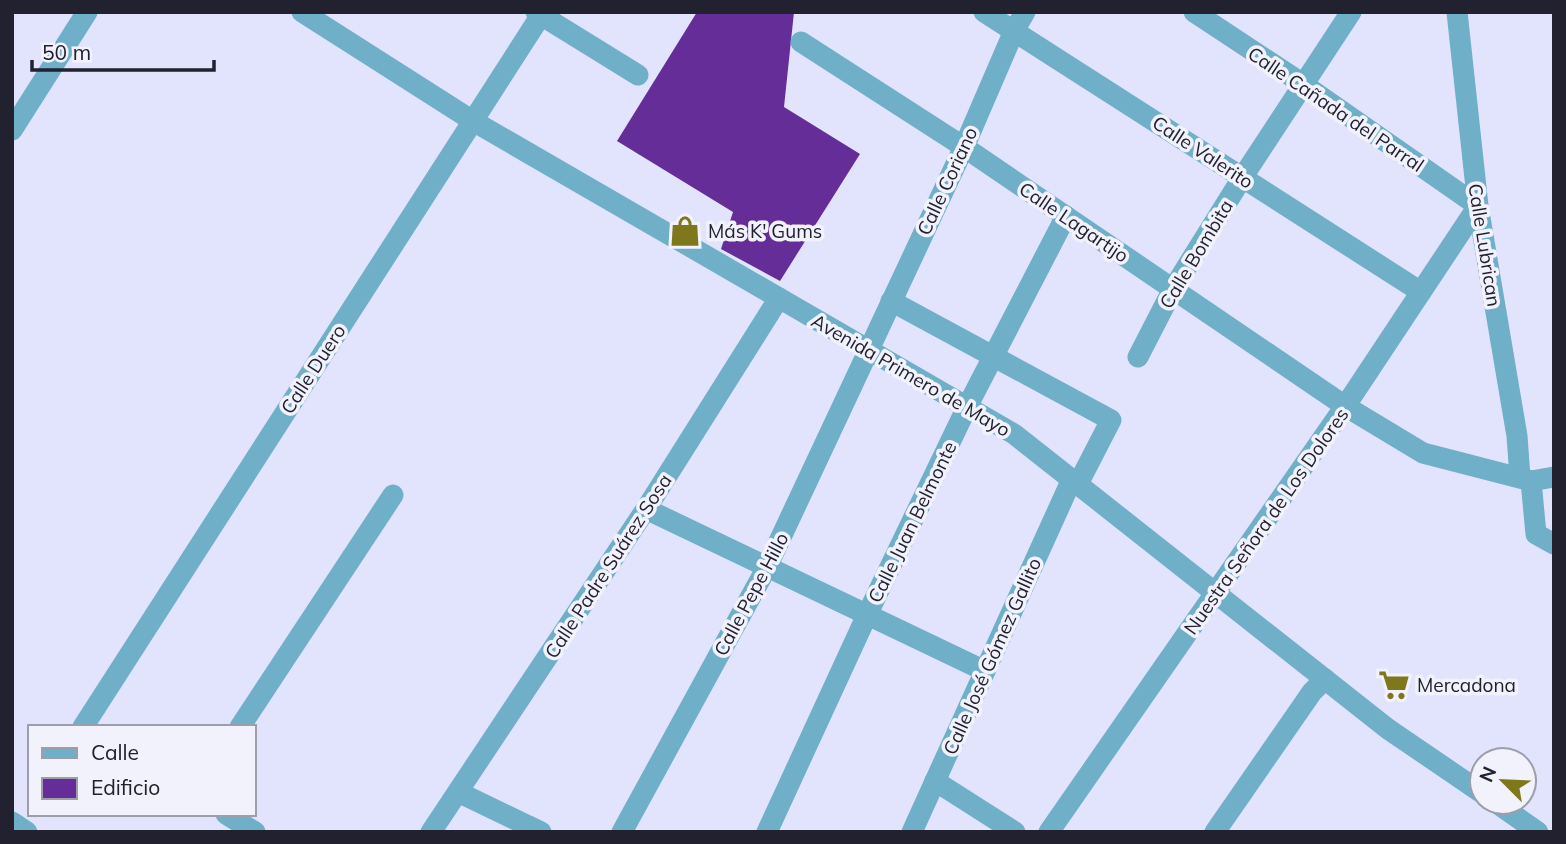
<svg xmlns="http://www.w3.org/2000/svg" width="1566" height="844" viewBox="0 0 1566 844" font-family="Mulish,sans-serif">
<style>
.building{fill:#652d98}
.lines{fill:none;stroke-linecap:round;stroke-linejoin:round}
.minor{stroke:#6fafc8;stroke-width:21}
.labels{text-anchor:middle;stroke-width:7;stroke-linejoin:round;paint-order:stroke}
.street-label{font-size:19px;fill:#212130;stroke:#f1f2fb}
.poi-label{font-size:19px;fill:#212130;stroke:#f1f2fb;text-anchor:start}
</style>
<rect width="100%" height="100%" fill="#e2e3fd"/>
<!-- building -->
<path class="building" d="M697 12H794L784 107 860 154 780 281 721 249 733 212 617 141Z"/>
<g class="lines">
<!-- minor -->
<g class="minor">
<path d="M302 12 473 121 1014 434 1388 729 1482 793"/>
<path d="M536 12 638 75"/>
<path d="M984 12 1421 292"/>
<path d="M1457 12 1478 206 1517 436 1520 477"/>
<path d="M801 42 964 147 1345 406 1423 453 1531 481"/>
<path d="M12 130 87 12"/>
<path d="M891 301 1111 420 1078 484"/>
<path d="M1138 357 1173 289 1242 178 1351 12"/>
<path d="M1531 481 1536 534 1554 544"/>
<path d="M1531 481 1554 477"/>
<path d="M646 509 985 671"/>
<path d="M83 727 543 12"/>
<path d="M240 727 393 495"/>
<path d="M935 781 1015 832"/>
<path d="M458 792 541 832"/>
<path d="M1495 802 1538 832"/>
<path d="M226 814 255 832"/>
<path d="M12 822 27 832"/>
<path d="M431 832 646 509 779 298"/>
<path d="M622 832 767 567 964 147 1014 31 1025 12"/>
<path d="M767 832 867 615 967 407 1066 216"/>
<path d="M912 832 1072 479"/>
<path d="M1049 832 1350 399 1478 206 1303 84 1194 12"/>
<path d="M1215 832 1312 692 1325 679"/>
</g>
</g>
<!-- icons -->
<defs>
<symbol id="shop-bare" viewBox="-9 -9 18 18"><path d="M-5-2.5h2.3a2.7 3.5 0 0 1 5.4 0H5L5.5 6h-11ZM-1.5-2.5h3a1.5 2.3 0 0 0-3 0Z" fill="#7f771c" stroke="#f1f2fb" stroke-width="2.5" paint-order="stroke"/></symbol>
<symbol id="supermarket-bare" viewBox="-9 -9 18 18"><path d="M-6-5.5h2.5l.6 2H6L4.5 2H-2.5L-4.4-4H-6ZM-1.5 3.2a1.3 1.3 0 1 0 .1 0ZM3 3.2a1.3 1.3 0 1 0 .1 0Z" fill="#7f771c" stroke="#f1f2fb" stroke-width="2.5" paint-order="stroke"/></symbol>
</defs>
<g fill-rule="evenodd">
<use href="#shop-bare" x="663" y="209" width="44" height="44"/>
<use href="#supermarket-bare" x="1372" y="663" width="44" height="44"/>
</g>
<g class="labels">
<!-- street labels -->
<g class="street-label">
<text transform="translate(1336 109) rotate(34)" y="7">Calle Cañada del Parral</text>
<text transform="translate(1203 152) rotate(33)" y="7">Calle Valerito</text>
<text transform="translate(947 181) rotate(-65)" y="7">Calle Coriano</text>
<text transform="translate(1074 222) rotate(34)" y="7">Calle Lagartijo</text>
<text transform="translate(1485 245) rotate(81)" y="7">Calle Lubrican</text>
<text transform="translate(1196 254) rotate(-59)" y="7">Calle Bombita</text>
<text transform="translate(313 369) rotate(-57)" y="7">Calle Duero</text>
<text transform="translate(911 375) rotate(30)" y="7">Avenida Primero de Mayo</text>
<text transform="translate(1266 521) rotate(-55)" y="7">Nuestra Señora de Los Dolores</text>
<text transform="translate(912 522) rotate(-64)" y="7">Calle Juan Belmonte</text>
<text transform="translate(608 566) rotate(-57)" y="7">Calle Padre Suárez Sosa</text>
<text transform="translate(751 594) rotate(-62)" y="7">Calle Pepe Hillo</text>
<text transform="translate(992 656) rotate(-66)" y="7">Calle José Gómez Gallito</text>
</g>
<!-- poi labels -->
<g class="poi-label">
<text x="708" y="238">Más K' Gums</text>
<text x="1417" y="692">Mercadona</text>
</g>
</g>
<!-- border -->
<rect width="1566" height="844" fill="none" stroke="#212130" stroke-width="28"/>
<!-- legend -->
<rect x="28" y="725" width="228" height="91" fill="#f1f2fb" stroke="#9e9eaa" stroke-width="2"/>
<rect x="42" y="748" width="35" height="10" fill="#6fafc8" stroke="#9e9eaa" stroke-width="2"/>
<text x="91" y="760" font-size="21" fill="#212130">Calle</text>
<rect x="42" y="778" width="35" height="21" fill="#652d98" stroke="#9e9eaa" stroke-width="2"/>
<text x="91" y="795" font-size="21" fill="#212130">Edificio</text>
<!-- north arrow -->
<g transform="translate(1503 781) rotate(294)"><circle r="33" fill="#f1f2fb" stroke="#9e9eaa" stroke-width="2"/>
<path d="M0-5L12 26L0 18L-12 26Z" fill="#7f771c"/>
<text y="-10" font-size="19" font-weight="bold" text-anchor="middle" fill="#212130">N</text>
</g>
<!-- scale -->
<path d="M32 60v10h182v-10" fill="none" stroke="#212130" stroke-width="3.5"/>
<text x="42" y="60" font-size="21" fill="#212130" stroke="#f1f2fb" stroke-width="5" paint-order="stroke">50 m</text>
</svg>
